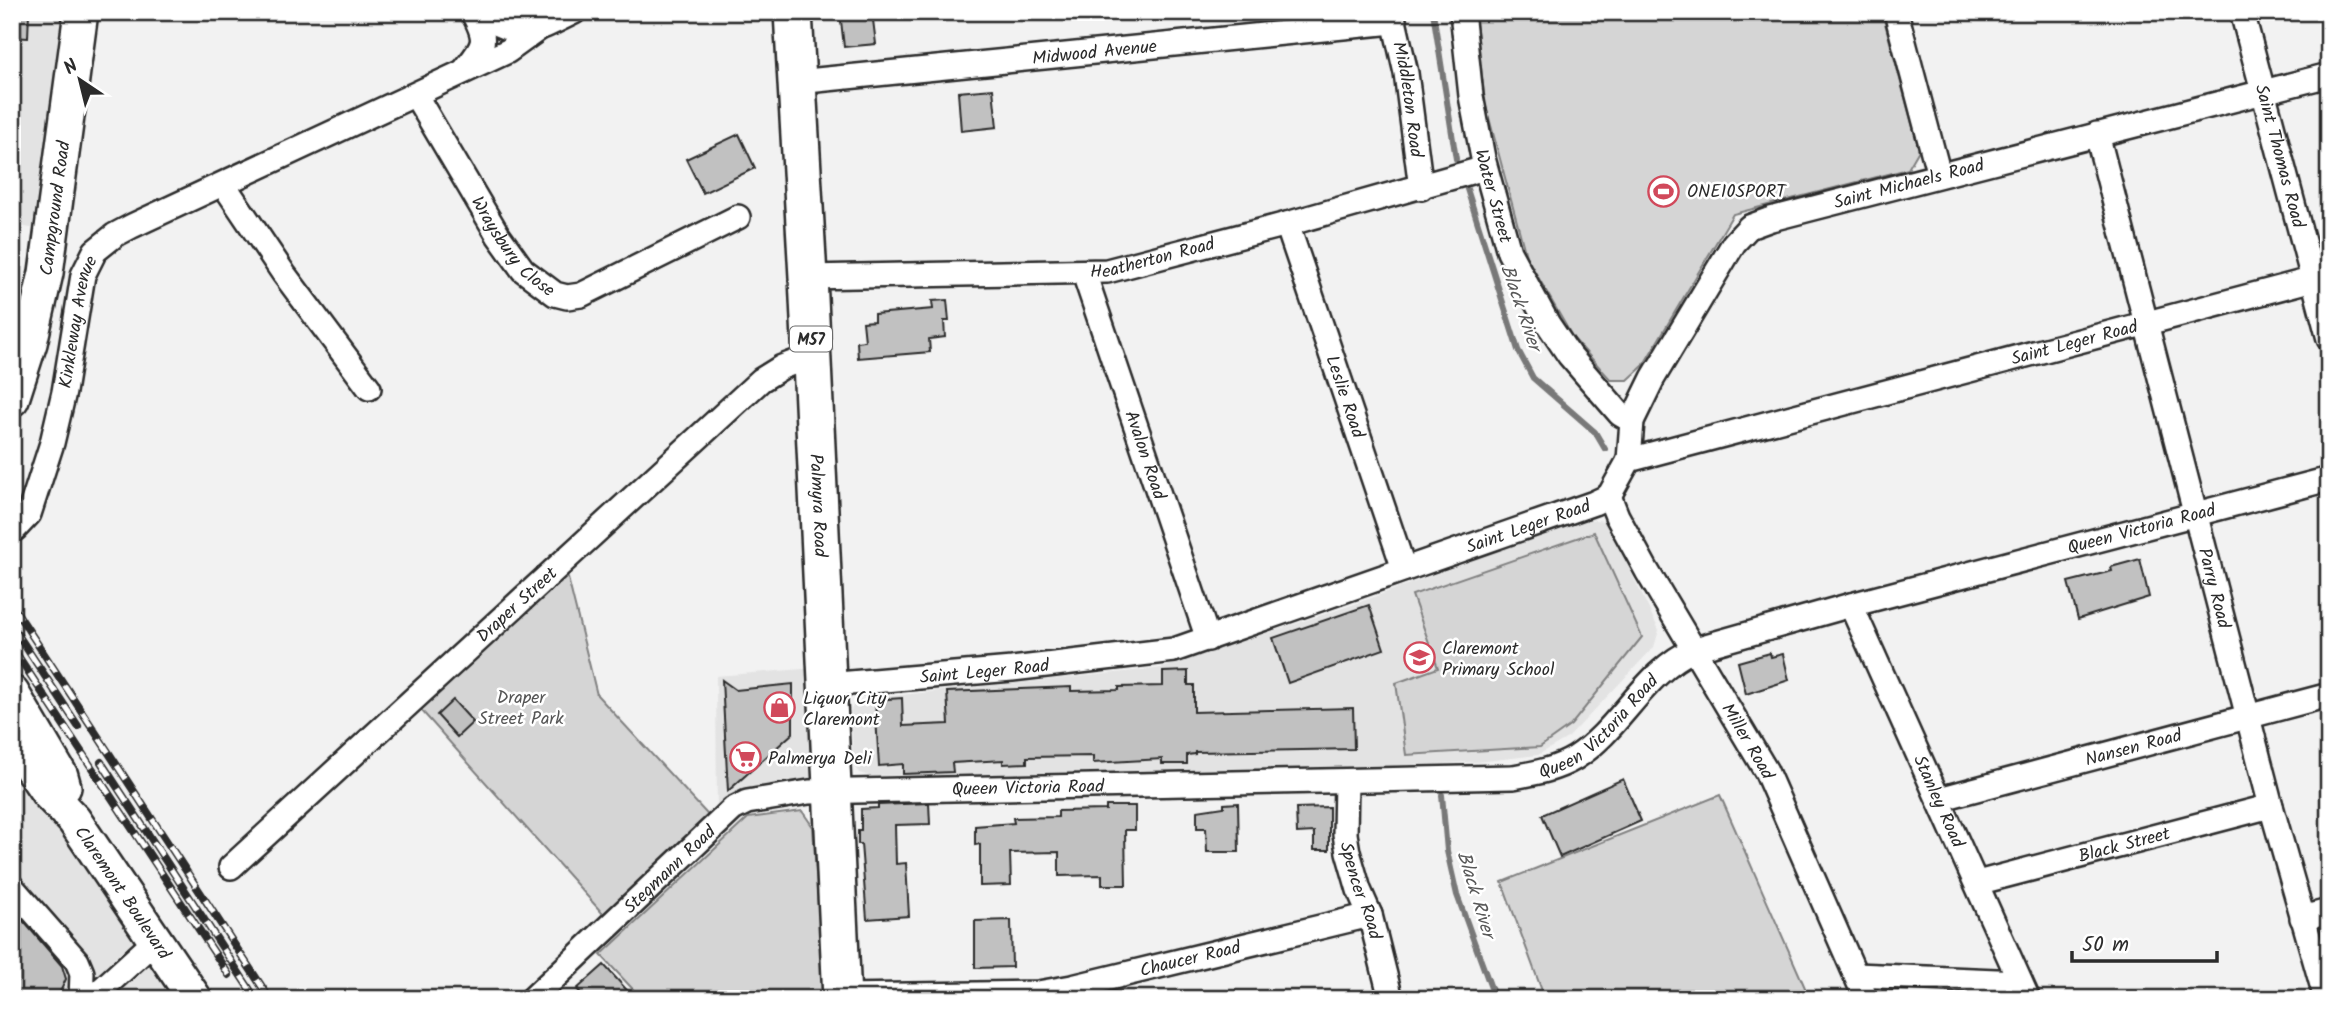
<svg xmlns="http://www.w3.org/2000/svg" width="2341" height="1011" viewBox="0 0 2341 1011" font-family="Kalam,sans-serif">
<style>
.built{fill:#e3e3e3}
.green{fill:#d5d5d5;stroke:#808080;stroke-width:2}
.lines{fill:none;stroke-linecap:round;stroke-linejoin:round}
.stream{stroke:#787878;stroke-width:6}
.building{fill:#c1c1c1;stroke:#2b2b2b;stroke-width:2}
.street-casing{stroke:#2b2b2b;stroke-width:28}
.secondary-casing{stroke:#2b2b2b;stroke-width:38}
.primary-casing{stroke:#2b2b2b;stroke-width:42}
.street{stroke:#fff;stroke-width:23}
.secondary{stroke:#fff;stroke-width:33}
.primary{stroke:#fff;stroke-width:37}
.rail-casing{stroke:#2b2b2b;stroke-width:8}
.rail{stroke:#fff;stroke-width:5;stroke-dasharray:16;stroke-linecap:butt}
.labels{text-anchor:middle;stroke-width:5;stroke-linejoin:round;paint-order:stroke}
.shield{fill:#fff;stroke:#6b6b6b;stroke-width:2}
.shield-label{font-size:16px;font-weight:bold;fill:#2b2b2b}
.street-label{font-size:18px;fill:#2b2b2b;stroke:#fff}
.poi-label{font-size:18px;fill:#2b2b2b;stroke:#fff;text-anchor:start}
.park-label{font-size:18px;fill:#565656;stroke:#fff}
.water-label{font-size:19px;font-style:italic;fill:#585858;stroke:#fff}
</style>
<rect width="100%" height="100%" fill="#f2f2f2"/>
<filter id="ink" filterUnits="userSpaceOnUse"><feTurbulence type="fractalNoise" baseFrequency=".0143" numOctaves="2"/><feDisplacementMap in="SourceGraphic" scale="14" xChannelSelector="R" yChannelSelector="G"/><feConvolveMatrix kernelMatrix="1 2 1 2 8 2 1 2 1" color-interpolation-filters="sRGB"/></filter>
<g filter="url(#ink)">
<!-- built -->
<g class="built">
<path d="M12 12H81L50 231 12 225Z"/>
<path d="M1585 519 1606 521 1659 630 1654 647 1569 737 1538 755 1477 762 1349 768 869 776 859 773 853 764 851 710 854 704 862 699 1162 668 1352 605Z"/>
<path d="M827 667 833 791 809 792 717 825 716 676Z"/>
<path d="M12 740 195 999H12Z"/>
</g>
<!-- green -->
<g class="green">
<path d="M1475 12H1882L1919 150 1908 169 1733 214 1643 366 1628 380H1611L1573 338 1526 256 1485 103Z"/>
<path d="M1594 532 1642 637 1571 725 1540 747 1406 755 1396 683 1438 668 1412 595Z"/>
<path d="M564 562 597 695 717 825 612 924 413 701Z"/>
<path d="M1720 795 1810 999H1545L1502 882Z"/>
<path d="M802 811 813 827 824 999H642L601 955 748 818Z"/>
</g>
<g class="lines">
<!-- stream -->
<g class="stream">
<path d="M1433 12 1456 159"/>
<path d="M1467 189 1518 350 1533 378 1595 432 1605 449"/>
<path d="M1442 795 1447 851 1457 895 1495 999"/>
</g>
</g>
<!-- building -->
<g class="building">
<path d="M12 12H29L28 38 12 37Z"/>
<path d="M840 12H872L876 44 844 47Z"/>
<path d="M993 89 997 127 961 131 958 92Z"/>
<path d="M739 134 755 168 703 193 686 159Z"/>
<path d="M947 300 949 321H944L945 337 929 339 930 352 858 358 857 342 865 341 863 322 874 321V314L933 309 932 301Z"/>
<path d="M2140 559 2149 597 2078 619 2068 582 2112 571 2111 567Z"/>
<path d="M1369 605 1384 649 1288 683 1273 638Z"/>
<path d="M1770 653 1771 657 1783 654 1789 680 1746 694 1738 662Z"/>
<path d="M1188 671V685H1194V712L1353 708 1354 749 1195 752V754L1187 755V764H1162V759L1093 763V756L1027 757V763L1003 764V760L952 763 953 772 903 774V764L879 766 875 700 902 698 903 726 949 724 947 692 1071 687V691L1119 690V687L1163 686V672Z"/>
<path d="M722 680 736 690 793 684V733L728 791Z"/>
<path d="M453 700 473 722 457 737 437 715Z"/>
<path d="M1623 779 1641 821 1560 857 1542 815Z"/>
<path d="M929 803 930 824 895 825 896 864 906 863 909 916 867 919 861 844H858V830H861V809L878 808V805Z"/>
<path d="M1238 803 1239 852H1207L1206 828H1197V811L1224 807V804Z"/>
<path d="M1106 806H1135V830H1125L1126 885H1102V875L1059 876V852L1010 853 1011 885 980 886V844L975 845V826L1014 823 1013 818 1058 817V811L1106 810Z"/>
<path d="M1329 807V850H1314V832L1297 833 1296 808Z"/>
<path d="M12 908 62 966 66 979 57 999H12Z"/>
<path d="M1011 920 1012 967 975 968V921Z"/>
<path d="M604 965 635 999H586L577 989Z"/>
</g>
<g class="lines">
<defs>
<g id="street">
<path d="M471 12C525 36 520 39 574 12"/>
<path id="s1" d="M1392 12 1406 73 1421 188"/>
<path id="s2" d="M1462 12 1471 96 1483 158 1509 252 1548 324 1569 355 1620 414 1632 421"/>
<path d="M1896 12 1939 175"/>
<path id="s3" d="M2242 12 2329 339"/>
<path d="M464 71C484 45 489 43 473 13"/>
<path id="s4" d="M797 82 1393 22"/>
<path id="s5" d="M416 96 498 235 523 270 555 294 567 297 581 295 738 217"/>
<path id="s6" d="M2097 134 2271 806 2326 999"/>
<path d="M224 185 284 274 369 388"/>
<path id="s7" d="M1287 224 1404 569"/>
<path id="s8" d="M1084 273 1208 639"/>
<path id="s9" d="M808 277 1107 271 1287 224 1485 168"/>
<path id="s10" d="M1629 460 1632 421 1653 378 1734 243 1749 227 1771 219 2329 75"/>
<path id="s11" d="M1609 496 1617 516 1647 571 1766 771 1866 999"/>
<path id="s12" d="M15 529 29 514 52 443 64 392 83 275 95 251 115 235 132 226 508 51 537 30"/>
<path id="s13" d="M1851 605 2028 999"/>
<path id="s14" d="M827 685 1012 669 1174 650 1594 503 1609 496 1629 460 2329 275"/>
<path id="s15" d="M1346 781 1345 834 1348 852 1359 890 1370 915 1391 999"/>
<path id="s16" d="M1939 799 2329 695"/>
<path id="s17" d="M231 867 761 380 782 367 811 356"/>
<path id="s18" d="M1977 883 2271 806"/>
<path d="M12 887 77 961 82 973 81 999"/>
<path d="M2302 918 2329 911"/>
<path d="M1856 975 2020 982"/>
<path id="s19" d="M842 996 1038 993 1072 987 1370 915"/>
<path d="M91 999 155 941"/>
<path id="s20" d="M532 999 733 809 747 802 809 792 1513 777C1535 773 1555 770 1575 758 1621 729 1644 671 1695 649L1851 605 2329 479"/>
</g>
<g id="secondary">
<path id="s21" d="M12 399 30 343 46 273 81 12"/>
<path d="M12 693 61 776 64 787"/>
<path id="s22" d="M12 740 48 793 74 820 195 999"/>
</g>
<g id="primary">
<path id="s23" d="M793 12 808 277 842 999"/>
</g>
</defs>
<!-- street casing -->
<use href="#street" class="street-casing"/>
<!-- secondary casing -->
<use href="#secondary" class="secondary-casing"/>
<!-- primary casing -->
<use href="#primary" class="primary-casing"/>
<!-- street -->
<use href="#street" class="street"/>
<!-- secondary -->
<use href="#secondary" class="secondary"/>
<!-- primary -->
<use href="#primary" class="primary"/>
<defs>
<g id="rail">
<path d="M12 605 270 999"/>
<path d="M12 626 78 726"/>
<path d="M12 647 229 975"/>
<path d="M101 762 256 999"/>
</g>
</defs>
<!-- rail casing -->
<use href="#rail" class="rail-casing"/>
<!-- rail -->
<use href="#rail" class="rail"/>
</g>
</g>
<!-- icons -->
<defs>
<symbol id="stadium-ring" viewBox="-11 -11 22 22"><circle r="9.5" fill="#fff" stroke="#d1495b" stroke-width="1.5"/><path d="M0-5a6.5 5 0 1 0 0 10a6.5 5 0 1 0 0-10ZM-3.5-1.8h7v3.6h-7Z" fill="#d1495b"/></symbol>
<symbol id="school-ring" viewBox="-11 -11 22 22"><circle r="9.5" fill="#fff" stroke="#d1495b" stroke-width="1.5"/><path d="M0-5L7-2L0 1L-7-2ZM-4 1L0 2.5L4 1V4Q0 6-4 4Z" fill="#d1495b"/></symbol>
<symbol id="shop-ring" viewBox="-11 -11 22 22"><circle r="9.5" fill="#fff" stroke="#d1495b" stroke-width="1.5"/><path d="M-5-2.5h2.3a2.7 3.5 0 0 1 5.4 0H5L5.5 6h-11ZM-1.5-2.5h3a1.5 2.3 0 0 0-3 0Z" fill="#d1495b"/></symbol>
<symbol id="supermarket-ring" viewBox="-11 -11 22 22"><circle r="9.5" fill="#fff" stroke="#d1495b" stroke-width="1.5"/><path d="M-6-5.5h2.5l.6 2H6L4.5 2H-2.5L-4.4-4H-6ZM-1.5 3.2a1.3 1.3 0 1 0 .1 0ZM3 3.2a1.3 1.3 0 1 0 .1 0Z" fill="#d1495b"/></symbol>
</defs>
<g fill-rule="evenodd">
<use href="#stadium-ring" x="1646" y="174" width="35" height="35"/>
<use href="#school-ring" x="1402" y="640" width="35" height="35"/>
<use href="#shop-ring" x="762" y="690" width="35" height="35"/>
<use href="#supermarket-ring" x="728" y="740" width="35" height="35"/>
</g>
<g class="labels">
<!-- shield labels -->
<rect class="shield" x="790" y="326.5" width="42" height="25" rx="5"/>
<g class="shield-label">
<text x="811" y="345">M57</text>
</g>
<!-- street labels -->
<g class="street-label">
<text dy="6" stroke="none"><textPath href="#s4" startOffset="299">Midwood Avenue</textPath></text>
<text dy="6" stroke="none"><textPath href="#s1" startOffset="89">Middleton Road</textPath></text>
<text dy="6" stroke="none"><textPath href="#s3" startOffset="149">Saint Thomas Road</textPath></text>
<text dy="6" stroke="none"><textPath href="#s10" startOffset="432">Saint Michaels Road</textPath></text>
<text dy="6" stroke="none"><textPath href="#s2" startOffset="187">Water Street</textPath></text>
<text dy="6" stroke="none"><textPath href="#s21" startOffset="196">Campground Road</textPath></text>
<text dy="6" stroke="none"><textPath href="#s5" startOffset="180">Wraysbury Close</textPath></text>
<text dy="6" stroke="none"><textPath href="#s9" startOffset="346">Heatherton Road</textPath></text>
<text dy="6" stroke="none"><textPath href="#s12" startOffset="219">Kinkleway Avenue</textPath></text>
<text dy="6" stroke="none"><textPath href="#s14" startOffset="1312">Saint Leger Road</textPath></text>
<text dy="6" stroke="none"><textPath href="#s7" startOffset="182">Leslie Road</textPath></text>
<text dy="6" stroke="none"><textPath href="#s8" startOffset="192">Avalon Road</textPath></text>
<text dy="6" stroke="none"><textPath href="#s23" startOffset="494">Palmyra Road</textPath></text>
<text dy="6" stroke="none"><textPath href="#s14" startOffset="724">Saint Leger Road</textPath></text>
<text dy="6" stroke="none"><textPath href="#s20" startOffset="1750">Queen Victoria Road</textPath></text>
<text dy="6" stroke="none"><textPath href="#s6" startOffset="469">Parry Road</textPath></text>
<text dy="6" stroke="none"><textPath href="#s17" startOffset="388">Draper Street</textPath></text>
<text dy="6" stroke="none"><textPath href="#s14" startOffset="158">Saint Leger Road</textPath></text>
<text dy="6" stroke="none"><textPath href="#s20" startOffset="1162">Queen Victoria Road</textPath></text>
<text dy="6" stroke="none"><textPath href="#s11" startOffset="282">Miller Road</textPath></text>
<text dy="6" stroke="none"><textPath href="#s16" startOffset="201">Nansen Road</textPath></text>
<text dy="6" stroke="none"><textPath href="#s20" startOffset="574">Queen Victoria Road</textPath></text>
<text dy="6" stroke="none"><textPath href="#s13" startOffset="215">Stanley Road</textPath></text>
<text dy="6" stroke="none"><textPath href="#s18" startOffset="152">Black Street</textPath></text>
<text dy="6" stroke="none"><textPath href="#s20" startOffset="189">Stegmann Road</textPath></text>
<text dy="6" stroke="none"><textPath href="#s15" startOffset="112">Spencer Road</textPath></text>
<text dy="6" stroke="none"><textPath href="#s22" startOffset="189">Claremont Boulevard</textPath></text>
<text dy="6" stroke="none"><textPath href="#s19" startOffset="352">Chaucer Road</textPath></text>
</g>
<!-- poi labels -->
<g class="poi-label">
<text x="1687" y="197">ONE10SPORT</text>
<text x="1442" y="654">Claremont<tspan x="1442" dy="21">Primary School</tspan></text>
<text x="803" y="704">Liquor City<tspan x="803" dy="21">Claremont</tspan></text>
<text x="768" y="764">Palmerya Deli</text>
</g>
<!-- park labels -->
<g class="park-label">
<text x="521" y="703">Draper<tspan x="521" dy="21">Street Park</tspan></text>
</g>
<!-- water labels -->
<g class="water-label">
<text transform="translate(1522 307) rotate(71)" y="7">Black River</text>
<text transform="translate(1477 894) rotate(73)" y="7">Black River</text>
</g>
</g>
<!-- margin -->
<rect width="2341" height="1011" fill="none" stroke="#fff" stroke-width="42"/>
<rect x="21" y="21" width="2299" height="969" fill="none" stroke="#2b2b2b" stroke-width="2.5" filter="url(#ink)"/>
<!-- north arrow -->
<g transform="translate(80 80) rotate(325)" stroke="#ffffff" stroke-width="5" paint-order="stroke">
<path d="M0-5L12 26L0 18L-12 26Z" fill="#2b2b2b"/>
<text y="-10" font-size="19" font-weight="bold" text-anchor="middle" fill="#2b2b2b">N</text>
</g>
<!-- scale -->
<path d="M2072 951v10h145v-10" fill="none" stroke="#2b2b2b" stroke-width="3.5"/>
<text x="2082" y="951" font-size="21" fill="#2b2b2b" stroke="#ffffff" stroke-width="5" paint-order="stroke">50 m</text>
</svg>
